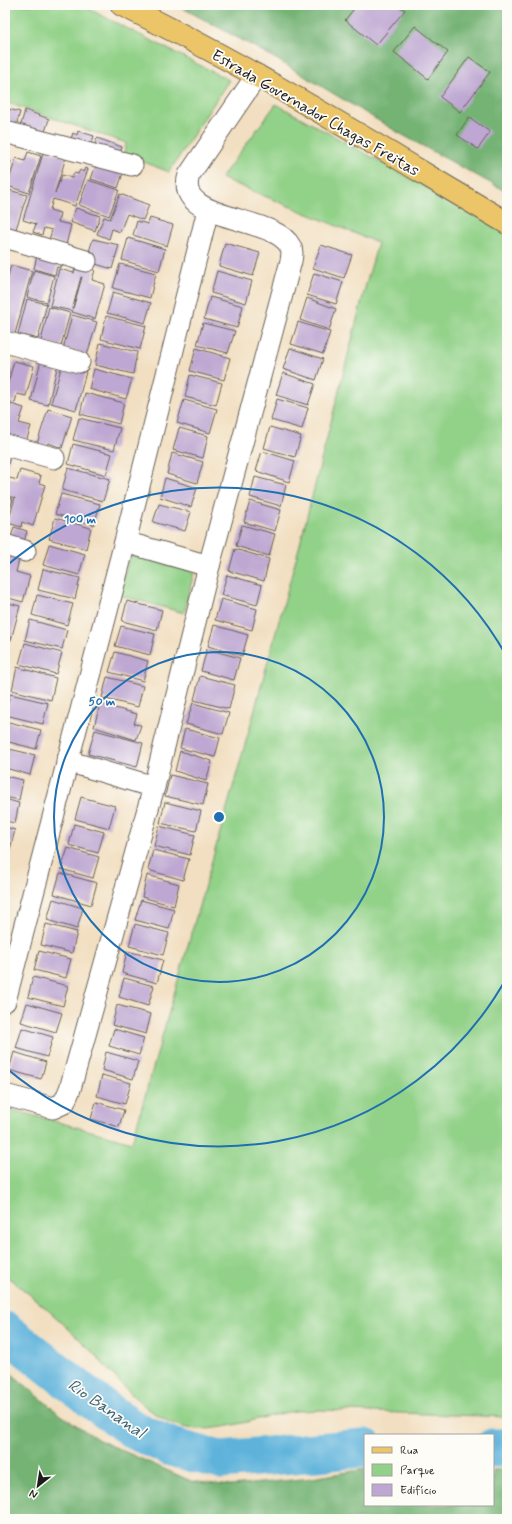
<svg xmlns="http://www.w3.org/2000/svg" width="512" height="1524" viewBox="0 0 512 1524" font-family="Mynerve,sans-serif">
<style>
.green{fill:#92d188;stroke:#577652}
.forest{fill:#75b374;stroke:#486848}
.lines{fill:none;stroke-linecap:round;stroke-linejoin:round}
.river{stroke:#5fb3db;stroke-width:39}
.building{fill:#bea7d2}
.minor-casing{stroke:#676056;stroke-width:23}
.major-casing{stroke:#676056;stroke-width:24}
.minor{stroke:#fff;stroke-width:21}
.major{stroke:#ecc569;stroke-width:22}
.ring{fill:none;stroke:#1f6fb2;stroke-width:2}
.labels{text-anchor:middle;stroke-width:3.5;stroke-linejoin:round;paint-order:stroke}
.street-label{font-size:16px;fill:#1c1c1c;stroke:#fdfcf7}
.water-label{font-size:17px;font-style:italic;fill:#3a6072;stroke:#fdfcf7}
.centre{fill:#1f6fb2;stroke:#fdfcf7;stroke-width:2}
.ring-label{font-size:12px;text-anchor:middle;font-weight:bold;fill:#1f6fb2;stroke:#fdfcf7;stroke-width:3.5;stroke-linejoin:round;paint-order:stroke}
</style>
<rect width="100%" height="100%" fill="#fdfcf7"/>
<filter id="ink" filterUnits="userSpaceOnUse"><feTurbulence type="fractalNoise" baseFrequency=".025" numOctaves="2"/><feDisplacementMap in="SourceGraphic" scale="8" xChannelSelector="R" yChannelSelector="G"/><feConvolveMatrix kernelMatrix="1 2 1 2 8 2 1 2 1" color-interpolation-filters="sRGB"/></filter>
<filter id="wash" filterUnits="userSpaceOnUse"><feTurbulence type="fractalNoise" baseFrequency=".012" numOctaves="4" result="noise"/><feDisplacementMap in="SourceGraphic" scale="16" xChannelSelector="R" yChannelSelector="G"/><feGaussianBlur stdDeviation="0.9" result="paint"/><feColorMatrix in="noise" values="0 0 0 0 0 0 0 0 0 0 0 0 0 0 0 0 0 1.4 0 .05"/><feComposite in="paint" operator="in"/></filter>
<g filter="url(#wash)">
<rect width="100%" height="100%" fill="#f2dfc1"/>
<!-- green -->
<g class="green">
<path d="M5 5H81L229 80 169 172 124 154 126 143 5 102Z"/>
<path d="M276 104 507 232V1417L320 1410C310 1411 299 1410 289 1412 259 1417 228 1430 197 1429 154 1428 119 1380 92 1352 72 1331 51 1312 29 1294 21 1288 14 1281 5 1276V1108L132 1142 248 734 300 544 366 284 378 243 221 178Z"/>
<path d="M130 555 194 572 184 613 119 595Z"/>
</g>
<!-- forest -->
<g class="forest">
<path d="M177 5H507V192L399 133 271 56Z"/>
<path d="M5 1368 58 1413 99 1440 191 1481 231 1486 312 1478 365 1469V1505H493V1470H507V1519H5Z"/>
</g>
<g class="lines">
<!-- river -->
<g class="river">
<path d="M5 1331 99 1405 134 1430 171 1447 220 1460 365 1448"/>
<path d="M493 1448H507"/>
</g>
</g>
<g id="blocks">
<!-- building -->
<g class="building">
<path d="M357 5H398L405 10 376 45 345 20Z"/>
<path d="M415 26 448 52 428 79 394 52Z"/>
<path d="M469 57 490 72 460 112 440 97Z"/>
<path d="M5 108 20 112 16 126 5 123Z"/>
<path d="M25 110 49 119 44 135 20 128Z"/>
<path d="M469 117 490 132 478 149 457 135Z"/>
<path d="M78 131 94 136 90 148 70 142 73 133 77 135Z"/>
<path d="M97 138 122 147 118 158 93 149Z"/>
<path d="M44 150 66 157 55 193 62 175 72 178 74 173 78 174 80 170 83 172 85 168 88 169 75 206 53 199 50 210 60 213 58 222 71 225 66 245 49 240 52 230 44 228 42 235 33 232 36 224 23 220Z"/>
<path d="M28 152 41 156 29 193 7 186 16 158 25 161Z"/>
<path d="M5 159 11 161 5 180Z"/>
<path d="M96 165 123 173 118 188 91 179Z"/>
<path d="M88 180 119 190 109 216 79 205Z"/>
<path d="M5 189 27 195 15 232 5 229Z"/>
<path d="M120 194 149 205 143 220 127 214 120 232 112 229 109 239 97 234 104 217 110 219Z"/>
<path d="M76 208 100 216 95 231 70 222Z"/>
<path d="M150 218 173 225 167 246 133 235 137 221 148 224Z"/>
<path d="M128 238 165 249 159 271 122 260Z"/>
<path d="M93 239 119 245 112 269 86 261Z"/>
<path d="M225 243 260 253 253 276 219 266Z"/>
<path d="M321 245 352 255 344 278 313 268Z"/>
<path d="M37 255 61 261 60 268 57 267 55 275 34 269Z"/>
<path d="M5 259 8 260 6 269H5Z"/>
<path d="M120 264 156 273 150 298 113 288Z"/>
<path d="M11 265 32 271 15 334 5 331V288Z"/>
<path d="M76 265 95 270 92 280 105 284 95 319 72 312 82 277H81L72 311 50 306 59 269 74 273Z"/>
<path d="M34 270 54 276 47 302 27 297Z"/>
<path d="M217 271 252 281 246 303 211 293Z"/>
<path d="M314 273 343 282 336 304 307 295Z"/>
<path d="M113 292 151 303 145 323 107 313Z"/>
<path d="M210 297 243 306 237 328 204 319Z"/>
<path d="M307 298 336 309 329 330 300 320Z"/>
<path d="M27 299 47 304 38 339 18 334Z"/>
<path d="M49 307 70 313 61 346 41 341Z"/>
<path d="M72 315 97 322 87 355 63 349Z"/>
<path d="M106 316 146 326 140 349 101 339Z"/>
<path d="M298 322 330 332 323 354 291 344Z"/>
<path d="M203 323 235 331 228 353 197 345Z"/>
<path d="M100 343 137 352 133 374 95 365Z"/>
<path d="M196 348 230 358 224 380 190 371Z"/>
<path d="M290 348 323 359 316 380 283 369Z"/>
<path d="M5 360 8 361 5 370Z"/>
<path d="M41 360 58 364 48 405 31 401Z"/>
<path d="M14 361 34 366 26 396 17 394 15 403 5 400V394Z"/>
<path d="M62 365 86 372 76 410 51 403Z"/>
<path d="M94 369 132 379 126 399 89 389Z"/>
<path d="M5 370 9 371 5 386Z"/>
<path d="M283 373 315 384 308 405 276 395Z"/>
<path d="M190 375 222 383 216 405 185 397Z"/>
<path d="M85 393 124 403 119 424 80 414Z"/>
<path d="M277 399 308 408 302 429 271 420Z"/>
<path d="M184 400 217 409 210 433 177 423Z"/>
<path d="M5 404 8 405 5 415Z"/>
<path d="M11 404 24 408 19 423 31 426 26 442 5 436V425Z"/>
<path d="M48 409 72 416 62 448 48 443 45 453 35 450Z"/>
<path d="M79 418 120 428 114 450 73 440Z"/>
<path d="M270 427 301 436 295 457 264 448Z"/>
<path d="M179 428 208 436 203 458 173 450Z"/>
<path d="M73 444 112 454 106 475 68 464Z"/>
<path d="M262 451 295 461 289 482 256 471Z"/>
<path d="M5 452 11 453 5 475Z"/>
<path d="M172 453 203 462 197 483 167 474Z"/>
<path d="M68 468 110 479 103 501 62 490Z"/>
<path d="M20 470 41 476 39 483 45 485 33 526 22 522 21 527 8 523 15 498 5 495V481L6 477 17 480Z"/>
<path d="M255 477 286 485 281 506 250 497Z"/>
<path d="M165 478 197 488 191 507 160 497Z"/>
<path d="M61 494 100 504 94 525 55 514Z"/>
<path d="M5 497 13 499 5 525Z"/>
<path d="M250 501 281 510 275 531 244 522Z"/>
<path d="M159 504 191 512 185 531 153 522Z"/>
<path d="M55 518 91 528 86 549 49 539Z"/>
<path d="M242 525 275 534 269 556 236 546Z"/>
<path d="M14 527 27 531 23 545 10 541Z"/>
<path d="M49 544 85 554 79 575 43 565Z"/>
<path d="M235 549 269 559 264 581 229 571Z"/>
<path d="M9 553 20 556 16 572 30 576 23 602 5 597V566Z"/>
<path d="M43 569 80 578 75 599 38 590Z"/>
<path d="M227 575 262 585 257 605 221 595Z"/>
<path d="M37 595 73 604 67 625 32 615Z"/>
<path d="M221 599 257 609 252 630 215 620Z"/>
<path d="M127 601 162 610 157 630 122 621Z"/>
<path d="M5 602 20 606 11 640 5 639Z"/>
<path d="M30 620 67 630 62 649 25 640Z"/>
<path d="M214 625 248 635 242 656 208 646Z"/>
<path d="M121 626 155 634 150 655 115 646Z"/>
<path d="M25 643 62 653 56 674 19 664Z"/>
<path d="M207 649 240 658 234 680 201 671Z"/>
<path d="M115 652 148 661 143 681 109 672Z"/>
<path d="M17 667 56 678 51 700 12 690Z"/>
<path d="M200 676 235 685 229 709 194 700Z"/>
<path d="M107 677 143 686 138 707 102 698Z"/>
<path d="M10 694 48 703 43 724 5 715Z"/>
<path d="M193 703 229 713 223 734 186 724Z"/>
<path d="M100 704 137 714 134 724 141 725 136 740 94 727Z"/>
<path d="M5 721 41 730 36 749 5 741Z"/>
<path d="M185 729 220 738 215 757 180 748Z"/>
<path d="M95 730 143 743 137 767 88 754Z"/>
<path d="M5 748 35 755 30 775 5 768Z"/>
<path d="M180 751 212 761 206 781 175 771Z"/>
<path d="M170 775 208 784 203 805 165 796Z"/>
<path d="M5 776 23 780 19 800 5 797Z"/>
<path d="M81 797 115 806 109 828 75 819Z"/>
<path d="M5 799 19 803 15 823 5 821Z"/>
<path d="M165 802 201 811 196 831 160 823Z"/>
<path d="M74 824 104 832 98 853 69 845Z"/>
<path d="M159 826 195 835 190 855 154 846Z"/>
<path d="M5 827 15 830 10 850 5 849Z"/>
<path d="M68 848 99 857 93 878 61 869Z"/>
<path d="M153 850 189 859 183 880 148 870Z"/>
<path d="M5 852 10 854 6 871H5Z"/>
<path d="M60 873 97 883 91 905 54 894Z"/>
<path d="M147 875 179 884 174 906 142 897Z"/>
<path d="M53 899 83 908 77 929 47 920Z"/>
<path d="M141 900 174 909 169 929 135 920Z"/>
<path d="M46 924 77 932 72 953 41 945Z"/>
<path d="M135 924 169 933 163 955 129 946Z"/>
<path d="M39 951 71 959 66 978 34 970Z"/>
<path d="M127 951 163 960 157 983 122 973Z"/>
<path d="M33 977 68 986 63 1006 28 997Z"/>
<path d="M124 978 154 986 148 1006 119 997Z"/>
<path d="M27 1003 62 1013 56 1032 21 1022Z"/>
<path d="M117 1005 151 1014 146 1034 112 1025Z"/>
<path d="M22 1028 53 1037 47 1057 16 1048Z"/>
<path d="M114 1029 144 1038 139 1055 109 1046Z"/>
<path d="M14 1052 46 1062 41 1079 9 1070Z"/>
<path d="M106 1052 138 1061 133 1079 102 1070Z"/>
<path d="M102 1075 131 1083 125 1104 97 1096Z"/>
<path d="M96 1102 124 1110 119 1127 91 1119Z"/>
</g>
</g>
</g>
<g filter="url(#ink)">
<use href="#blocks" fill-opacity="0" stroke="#676056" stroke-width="1"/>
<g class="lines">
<defs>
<g id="minor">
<path d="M5 132 132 165"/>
<path d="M5 237 86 261"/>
<path d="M5 342 79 362"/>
<path d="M5 445 54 458"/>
<path d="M125 542 209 566"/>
<path d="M5 545 25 551"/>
<path d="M67 761 154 787"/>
<path d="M5 1001 125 542 208 210"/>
<path d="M5 1095 53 1108 64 1103 70 1089 154 787 209 566 291 261C292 255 293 251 290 246 274 215 173 222 189 175L257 75"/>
</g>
<path id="major" d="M122 5C255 69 380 148 507 223"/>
</defs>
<!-- minor casing -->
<use href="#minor" class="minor-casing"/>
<!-- major casing -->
<use href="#major" class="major-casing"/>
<!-- minor -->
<use href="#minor" class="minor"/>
<!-- major -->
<use href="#major" class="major"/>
</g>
</g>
<!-- distance rings -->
<g class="ring">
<circle cx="219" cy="817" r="165"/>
<path d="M507 977A329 329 0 0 1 5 1067M5 567A329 329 0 0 1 507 657"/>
</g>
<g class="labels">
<!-- street labels -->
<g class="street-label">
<text transform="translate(316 112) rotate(30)" y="6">Estrada Governador Chagas Freitas</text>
</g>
<!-- water labels -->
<g class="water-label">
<text transform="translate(107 1408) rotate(35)" y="6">Rio Bananal</text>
</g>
</g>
<circle cx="219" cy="817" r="6" class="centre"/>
<g class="ring-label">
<text x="80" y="523">100 m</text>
<text x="102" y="705">50 m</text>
</g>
<!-- margin -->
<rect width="512" height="1524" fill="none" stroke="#fdfcf7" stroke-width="20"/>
<!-- legend -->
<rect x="364" y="1434" width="130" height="72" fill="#fdfcf7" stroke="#a3a29f"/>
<rect x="372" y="1447" width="20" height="6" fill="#ecc569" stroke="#a3a29f"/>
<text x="400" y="1454" font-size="12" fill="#1c1c1c">Rua</text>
<rect x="372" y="1464" width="20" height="12" fill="#92d188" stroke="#a3a29f"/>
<text x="400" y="1474" font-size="12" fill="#1c1c1c">Parque</text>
<rect x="372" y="1484" width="20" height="12" fill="#bea7d2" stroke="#a3a29f"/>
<text x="400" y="1494" font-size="12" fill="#1c1c1c">Edifício</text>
<!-- north arrow -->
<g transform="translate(38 1486) rotate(210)" stroke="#fdfcf7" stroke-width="3" paint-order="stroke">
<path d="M0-3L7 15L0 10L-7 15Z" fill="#1c1c1c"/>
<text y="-6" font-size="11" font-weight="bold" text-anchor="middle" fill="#1c1c1c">N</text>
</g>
</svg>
